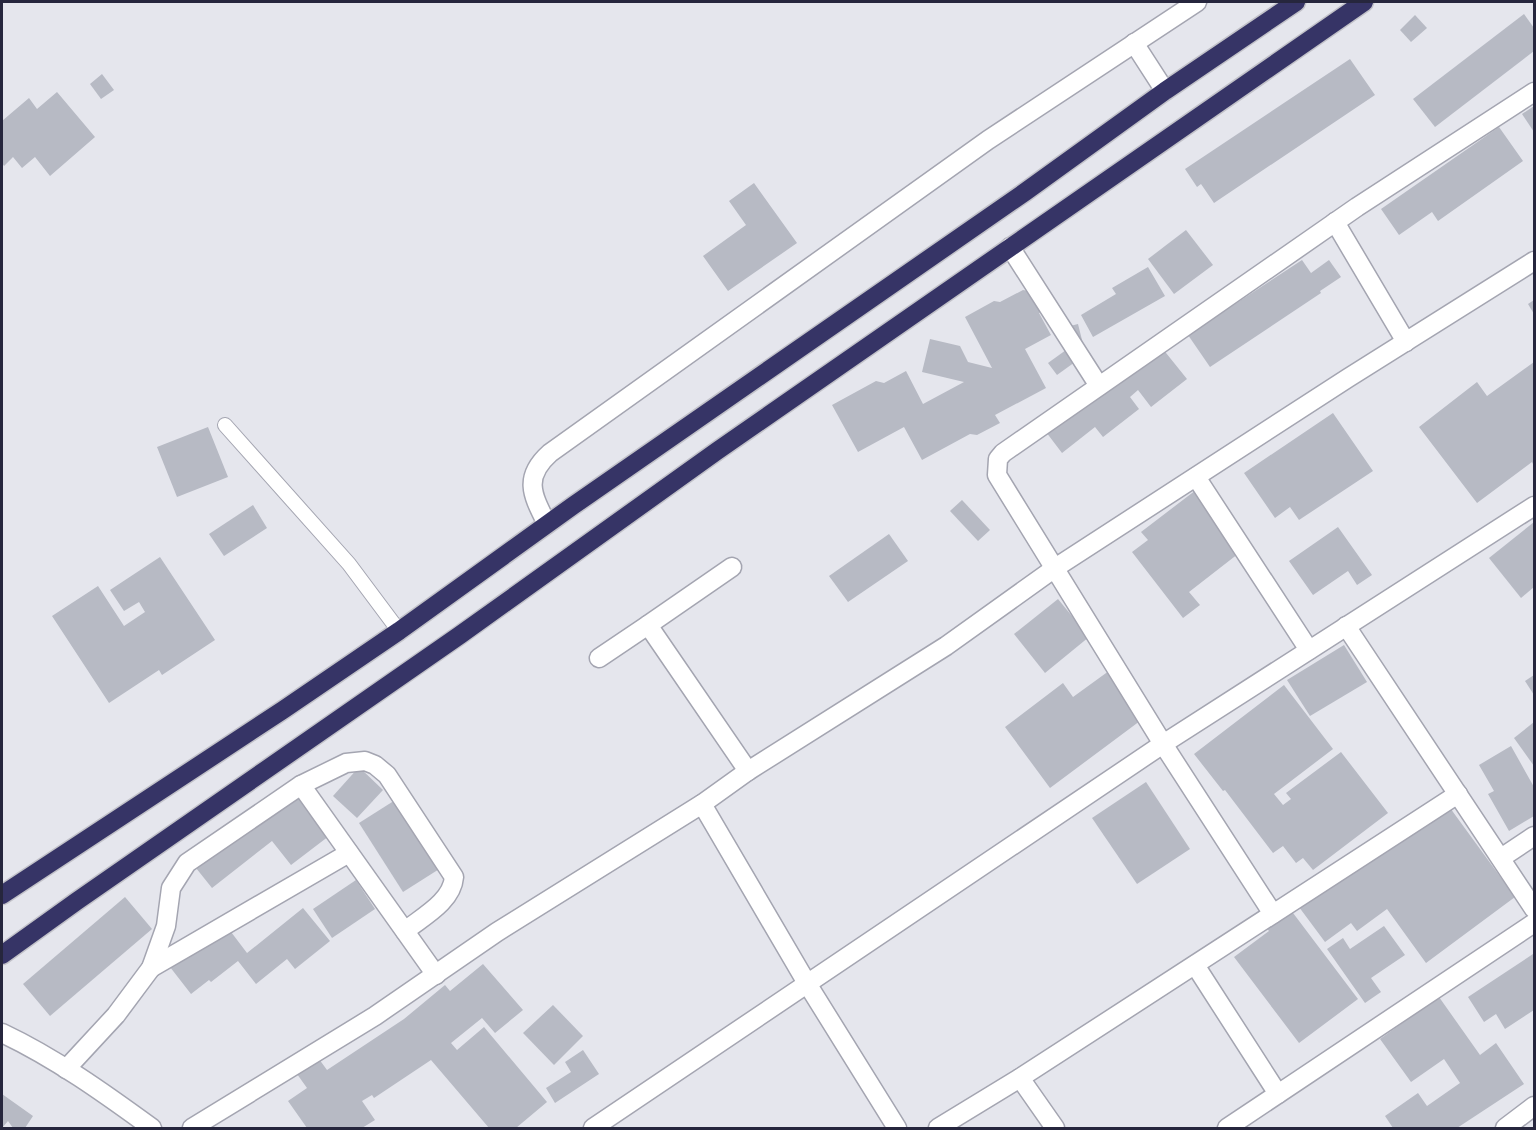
<svg xmlns="http://www.w3.org/2000/svg" width="1536" height="1130" viewBox="0 0 1536 1130" font-family="Commissioner,sans-serif">
<style>
.building{fill:#b7bac4}
.lines{fill:none;stroke-linecap:round;stroke-linejoin:round}
.lane-casing{stroke:#a4a5b1;stroke-width:16}
.street-casing{stroke:#a4a5b1;stroke-width:21}
.highway-casing{stroke:#c2c2c9;stroke-width:21}
.lane{stroke:#fff;stroke-width:14}
.street{stroke:#fff;stroke-width:18}
.highway{stroke:#363466;stroke-width:18}
</style>
<rect width="100%" height="100%" fill="#e5e6ed"/>
<!-- building -->
<g class="building">
<path d="M1524 14 1534 28V51L1435 127 1413 99Z"/>
<path d="M1415 15 1427 28 1411 42 1400 30Z"/>
<path d="M1350 59 1375 95 1214 203 1201 184 1197 187 1185 169Z"/>
<path d="M102 74 114 90 101 99 90 84Z"/>
<path d="M57 92 95 137 50 176 35 157 22 168 13 157 4 166 2 163V121L29 98 37 109Z"/>
<path d="M1534 106V132L1522 114Z"/>
<path d="M1499 127 1523 161 1438 221 1432 212 1399 235 1381 209Z"/>
<path d="M754 183 797 243 728 291 703 256 746 225 729 201Z"/>
<path d="M1186 230 1213 265 1174 294 1148 259Z"/>
<path d="M1302 260 1311 273 1329 260 1341 277 1320 291 1321 293 1210 367 1188 335Z"/>
<path d="M1148 267 1165 296 1093 337 1081 315 1116 294 1112 288Z"/>
<path d="M1023 290 1038 293 1046 309 1039 313 1051 335 1025 349 1046 388 995 415 1000 423 977 435 970 434 922 460 904 427 858 452 832 405 876 381 884 383 906 371 923 404 964 382 922 372 930 339 960 346 968 362 992 368 965 317 994 301 1000 302Z"/>
<path d="M1534 300V314L1528 304Z"/>
<path d="M1078 324 1084 348 1066 327Z"/>
<path d="M1158 343 1187 379 1151 407 1138 390 1130 397 1139 409 1103 437 1095 427 1062 453 1043 428Z"/>
<path d="M1066 350 1075 362 1057 375 1048 363Z"/>
<path d="M1534 362V466L1532 462 1477 503 1419 427 1477 382 1487 396Z"/>
<path d="M1333 413 1373 471 1299 520 1290 507 1275 518 1244 473Z"/>
<path d="M208 427 228 477 177 497 157 447Z"/>
<path d="M1196 490 1243 550 1189 592 1200 605 1183 618 1132 552 1148 540 1141 532Z"/>
<path d="M962 500 990 530 978 541 950 511Z"/>
<path d="M253 505 267 528 224 556 209 534Z"/>
<path d="M1534 522V587L1521 598 1489 558Z"/>
<path d="M1338 527 1372 575 1357 585 1348 571 1313 595 1289 561Z"/>
<path d="M889 534 908 561 848 602 829 576Z"/>
<path d="M160 557 215 640 162 675 159 670 109 703 52 616 98 586 124 626 145 612 139 602 124 611 110 590Z"/>
<path d="M1058 599 1089 637 1045 673 1014 634Z"/>
<path d="M1344 645 1367 682 1310 716 1287 680Z"/>
<path d="M1113 668 1148 715 1050 788 1005 727 1063 683 1073 697Z"/>
<path d="M1534 675V695L1525 681Z"/>
<path d="M1284 685 1333 749 1274 794 1283 805 1291 799 1286 793 1341 752 1388 813 1313 870 1303 858 1296 863 1283 846 1273 853 1225 790 1223 791 1194 754Z"/>
<path d="M1534 722V766L1514 738Z"/>
<path d="M1511 746 1534 787V816L1509 831 1488 794 1494 791 1479 765Z"/>
<path d="M359 767 383 790 357 818 333 796Z"/>
<path d="M1146 782 1190 849 1137 884 1092 818Z"/>
<path d="M294 791 329 836 291 865 272 841 212 888 196 868Z"/>
<path d="M400 797 444 866 403 892 359 823Z"/>
<path d="M1445 801 1515 897 1426 963 1387 909 1357 931 1351 923 1325 942 1299 907Z"/>
<path d="M356 880 375 909 332 938 313 909Z"/>
<path d="M125 897 152 929 50 1016 23 984Z"/>
<path d="M1287 905 1358 999 1299 1043 1234 957 1269 931 1263 924Z"/>
<path d="M303 908 330 941 295 969 287 959 256 984 238 961 211 982 209 980 191 994 170 967 225 924 247 953Z"/>
<path d="M1384 926 1405 955 1371 978 1381 992 1365 1003 1327 949 1343 938 1350 949Z"/>
<path d="M1533 954 1534 1010 1505 1029 1496 1014 1484 1022 1468 997Z"/>
<path d="M483 964 523 1010 495 1033 482 1018 451 1043 457 1050 484 1027 547 1102 516 1128H489L431 1060 374 1098 372 1095 362 1101 375 1120 362 1128H307L288 1101 307 1088 297 1074 319 1059 327 1070 404 1019 445 985 450 991Z"/>
<path d="M1439 997 1480 1055 1496 1043 1524 1084 1457 1128H1393L1385 1116 1418 1093 1427 1106 1460 1083 1444 1059 1411 1082 1380 1039Z"/>
<path d="M553 1005 583 1036 554 1065 523 1033Z"/>
<path d="M583 1050 599 1074 555 1103 546 1088 571 1072 565 1062Z"/>
<path d="M2 1094 33 1116 25 1128H13L8 1121 2 1128Z"/>
</g>
<g class="lines">
<defs>
<path id="lane" d="M225 425 349 564 399 631"/>
<g id="street">
<path d="M1134 43 1165 91"/>
<path d="M1335 222 1406 342"/>
<path d="M1010 247 1099 386"/>
<path d="M1196 477 1309 650"/>
<path d="M547 524C533 496 522 478 550 453L988 140 1197 2"/>
<path d="M648 625 732 567"/>
<path d="M1346 626 1534 909"/>
<path d="M599 658 648 625 748 771"/>
<path d="M301 785 436 975"/>
<path d="M702 804 808 985 897 1128"/>
<path d="M1501 858 1534 836"/>
<path d="M1273 914 1163 744 997 475 998 459 1003 453 1357 207 1534 92"/>
<path d="M1195 965 1278 1094"/>
<path d="M151 968 349 853"/>
<path d="M2 1033C55 1058 104 1093 152 1128"/>
<path d="M66 1069 116 1015 151 968 166 926 171 888 187 863 301 785 346 763 365 761 375 765 387 775 454 877C452 902 422 917 405 931"/>
<path d="M1020 1078 1055 1128"/>
<path d="M192 1128 375 1016 497 932 702 804 748 771 946 646 1055 568 1348 378 1534 261"/>
<path d="M593 1128 1163 744 1534 506"/>
<path d="M938 1128 1020 1078 1458 794"/>
<path d="M1227 1128 1534 923"/>
<path d="M1505 1128 1534 1106"/>
</g>
<g id="highway">
<path d="M2 895 283 710 399 631 574 505 1025 192 1165 91 1296 2"/>
<path d="M2 955 77 901 460 635 717 451 1364 2"/>
</g>
</defs>
<!-- lane casing -->
<use href="#lane" class="lane-casing"/>
<!-- street casing -->
<use href="#street" class="street-casing"/>
<!-- highway casing -->
<use href="#highway" class="highway-casing"/>
<!-- lane -->
<use href="#lane" class="lane"/>
<!-- street -->
<use href="#street" class="street"/>
<!-- highway -->
<use href="#highway" class="highway"/>
</g>
<!-- border -->
<rect width="1536" height="1130" fill="none" stroke="#26263d" stroke-width="6"/>
</svg>
